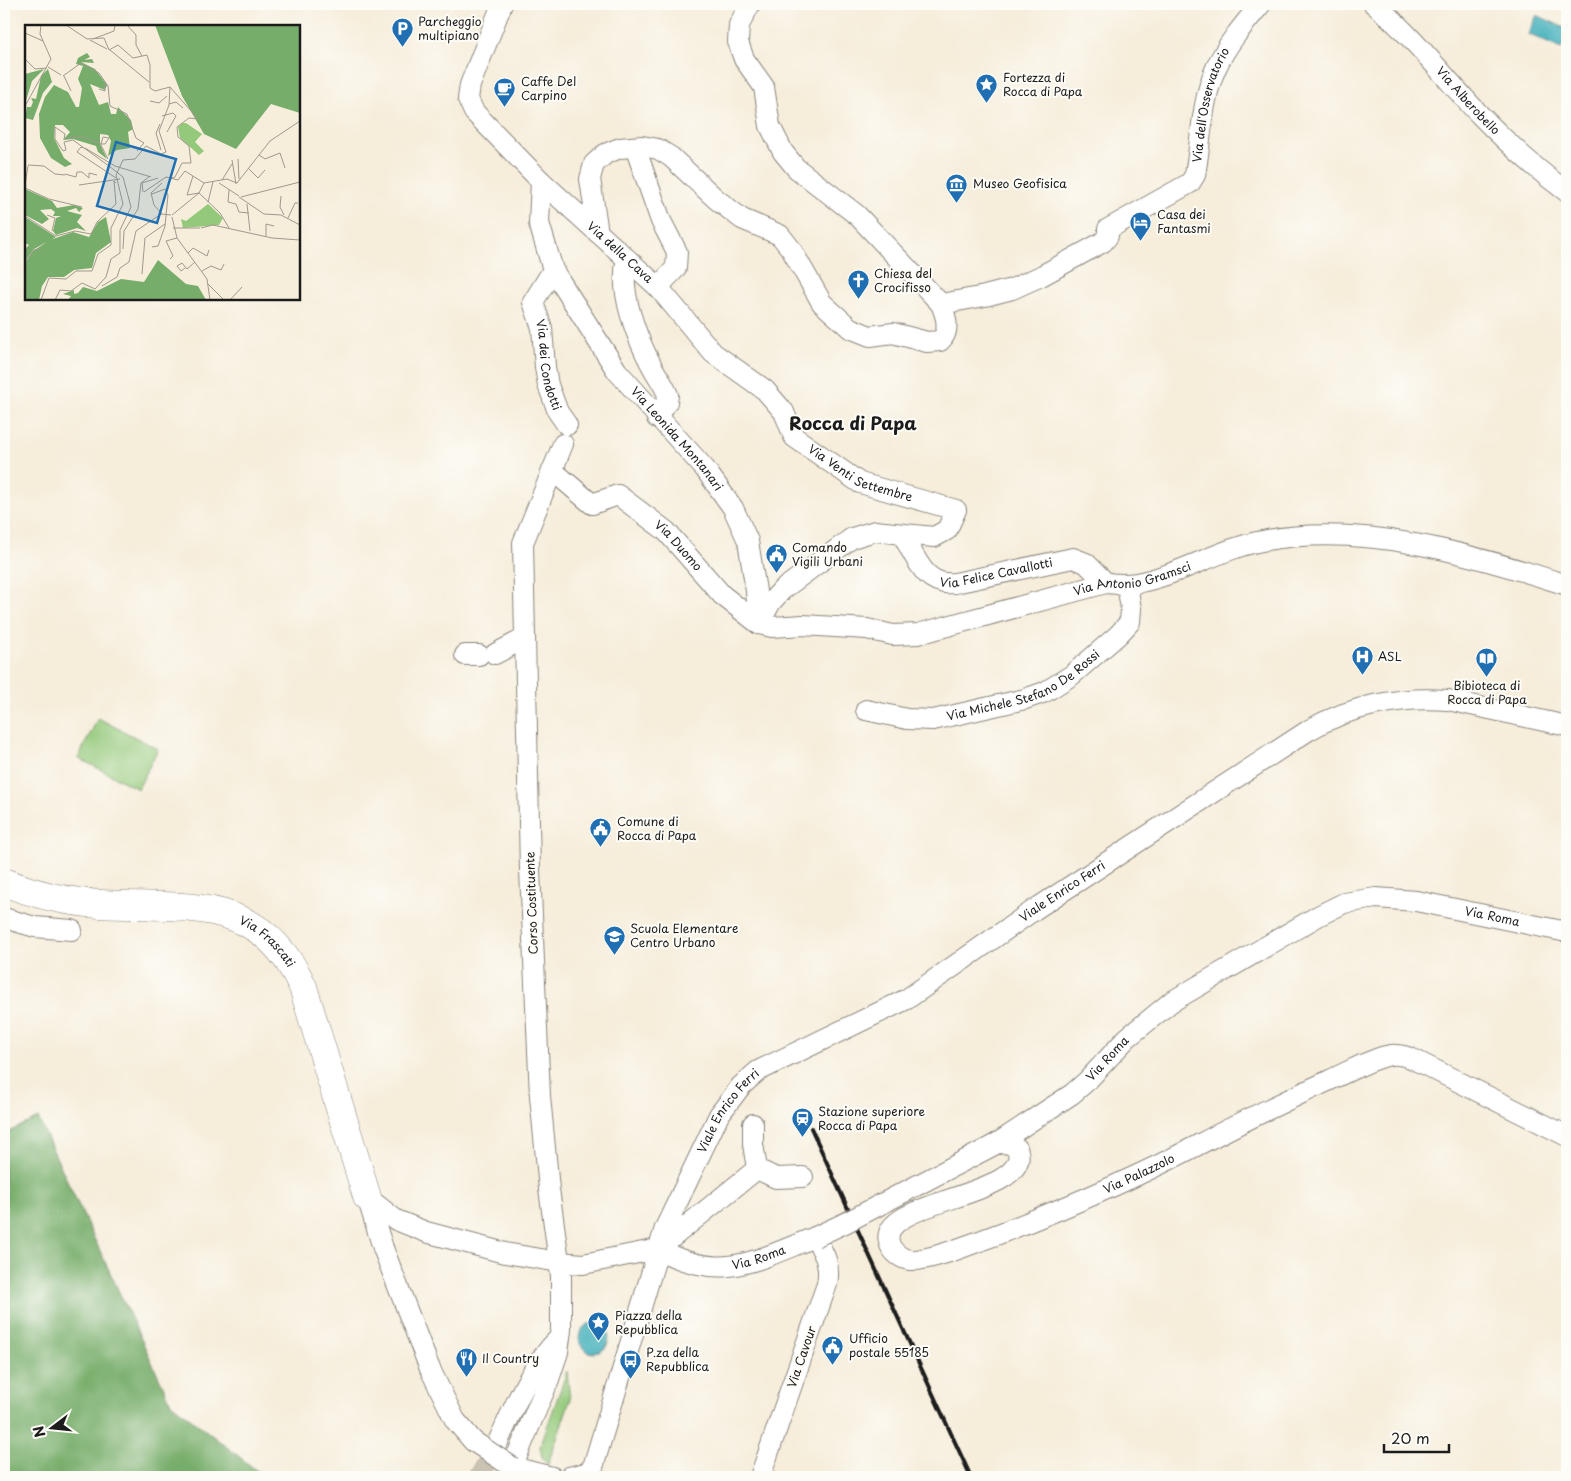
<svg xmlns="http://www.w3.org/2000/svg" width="1571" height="1481" viewBox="0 0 1571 1481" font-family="'Playpen Sans',sans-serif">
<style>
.green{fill:#94c97b;stroke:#58724c}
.forest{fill:#77ad6b;stroke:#4a6444}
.water{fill:#3dadb9;stroke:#2c646a}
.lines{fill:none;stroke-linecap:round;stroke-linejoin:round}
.minor-tunnel{stroke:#cac3b4;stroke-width:20;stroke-dasharray:20 10;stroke-linecap:butt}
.minor-casing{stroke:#89847b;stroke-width:22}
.secondary-casing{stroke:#89847b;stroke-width:29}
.minor{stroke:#fff;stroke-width:20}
.secondary{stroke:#fff;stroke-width:28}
.rail{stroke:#1c1c1c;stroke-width:4}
.minor-bridge-casing{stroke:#89847b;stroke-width:22;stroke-linecap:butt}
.minor-bridge{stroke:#fff;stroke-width:20}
.labels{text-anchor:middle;stroke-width:4;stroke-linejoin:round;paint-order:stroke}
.poi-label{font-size:12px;fill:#1c1c1c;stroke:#fdfcf7;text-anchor:start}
.street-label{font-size:12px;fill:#1c1c1c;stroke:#fdfcf7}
.district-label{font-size:18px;font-weight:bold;fill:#1c1c1c;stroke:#fdfcf7}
.inset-road{fill:none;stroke:#9f998e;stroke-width:1}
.view{fill:#1f6fb2;fill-opacity:0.15;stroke:#1f6fb2;stroke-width:2.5}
.inset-edge{fill:none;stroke:#1c1c1c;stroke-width:2.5}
</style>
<rect width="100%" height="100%" fill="#fdfcf7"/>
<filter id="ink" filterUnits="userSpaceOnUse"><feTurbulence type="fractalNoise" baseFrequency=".02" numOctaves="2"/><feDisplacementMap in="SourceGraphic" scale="10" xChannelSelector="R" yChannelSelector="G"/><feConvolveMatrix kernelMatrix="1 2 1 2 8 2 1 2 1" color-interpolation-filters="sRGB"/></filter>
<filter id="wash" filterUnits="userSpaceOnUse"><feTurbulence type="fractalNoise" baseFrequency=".0096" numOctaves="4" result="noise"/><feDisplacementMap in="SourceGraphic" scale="20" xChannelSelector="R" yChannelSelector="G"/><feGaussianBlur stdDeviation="1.12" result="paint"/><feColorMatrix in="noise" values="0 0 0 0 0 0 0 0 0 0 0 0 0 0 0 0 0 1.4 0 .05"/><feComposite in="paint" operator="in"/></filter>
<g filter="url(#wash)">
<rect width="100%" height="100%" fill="#f6edda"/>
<!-- green -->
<g class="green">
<path d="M98 718 158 749 138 789 78 758Z"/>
<path d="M567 1371 570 1400 548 1464 542 1457 540 1447Z"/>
</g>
<!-- forest -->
<path class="forest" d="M38 1118 171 1403 265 1477H4V1134Z"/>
<!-- water -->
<g class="water">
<path d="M1537 15 1567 29V36L1561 49 1528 34Z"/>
<circle cx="594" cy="1338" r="15"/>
</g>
</g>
<g filter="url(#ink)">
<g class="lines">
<!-- minor-tunnel -->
<path class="minor-tunnel" d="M479 1477 498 1442"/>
<defs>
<g id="minor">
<path id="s1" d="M502 4 470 85 468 99 474 112 541 181 658 287 713 353 765 390 784 412 794 437 860 483 956 510 947 530 934 537 875 531 852 538 782 590 771 602 759 624"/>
<path d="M750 4 739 25 738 42 744 59 764 87 770 126 783 152 796 168 857 215 941 304"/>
<path id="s2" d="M1374 4C1414 37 1444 77 1479 114 1506 142 1536 169 1567 192"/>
<path d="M635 147 661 221 677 252 676 268 658 287"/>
<path id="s3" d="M541 181 539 223 553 270 533 302 542 328 545 367 548 385 558 412 567 425"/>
<path id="s4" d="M598 233 590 179 594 164 605 154 620 148 642 146 658 149 671 157 716 199 742 219 780 235 791 249 822 303 850 328 870 336 893 333 927 342 940 341C951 331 946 316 941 304L985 296 1012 289 1041 276 1103 242 1108 236V229L1190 183 1195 175C1201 142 1202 98 1216 68 1226 45 1245 23 1261 4"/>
<path d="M627 259C618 291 637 339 653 368 658 377 664 385 668 395L667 402 657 418"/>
<path id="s5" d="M553 270 617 371 705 469 733 508 748 541 756 591 759 624"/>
<path id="s6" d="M552 470 592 504 618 495 666 531 722 595 759 624 772 627 803 625 867 629 893 635 918 634 1106 583C1116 584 1126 585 1136 583 1180 575 1219 549 1262 541 1364 522 1471 554 1567 585"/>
<path id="s7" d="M902 534C916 557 924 587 955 583L1073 558 1086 563 1106 583"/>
<path d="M495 654 525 638"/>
<path d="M465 655H479"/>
<path id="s8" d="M866 710 907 719 933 720 1025 699 1045 692 1072 675 1118 635 1130 622 1131 609 1127 584"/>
<path d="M4 918 35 927 72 930"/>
<path d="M753 1124V1144L757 1169"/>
<path id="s9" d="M996 1144 1008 1143 1017 1148C1036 1199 871 1198 890 1245 893 1253 902 1259 910 1260 930 1262 981 1240 1001 1233 1070 1206 1132 1180 1198 1145 1241 1122 1285 1101 1330 1080 1348 1072 1367 1061 1386 1056 1396 1053 1406 1056 1415 1060L1567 1136"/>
<path id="s10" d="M996 1144 1072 1094 1087 1081 1127 1038 1171 1002 1318 916 1344 903 1376 898 1416 901 1567 932"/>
<path d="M367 1197 396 1220 426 1232 505 1253 559 1262 583 1264 658 1249 757 1169 776 1178 803 1177"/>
<path d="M367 1197 383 1248"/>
<path id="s11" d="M658 1249C721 1283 754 1261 815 1237 824 1253 831 1265 827 1284L760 1477"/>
<path d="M498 1442C515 1405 530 1367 559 1338"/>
<path d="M512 1467 552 1477"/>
<path d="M508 1477 548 1382 558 1352 561 1330V1276L549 1189 540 1096 530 870 523 543 563 444"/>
<path id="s12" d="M569 1477 586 1473 593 1467 665 1228 719 1115 741 1086 758 1071 907 999 1034 910 1309 730C1350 706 1400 696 1448 700L1567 726"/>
</g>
<g id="secondary">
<path id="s13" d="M4 882C34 894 68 902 100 904 186 909 260 893 303 987L367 1197"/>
</g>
</defs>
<!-- minor casing -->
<use href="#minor" class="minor-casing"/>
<!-- secondary casing -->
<use href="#secondary" class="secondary-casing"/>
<!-- minor -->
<use href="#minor" class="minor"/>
<!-- secondary -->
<use href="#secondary" class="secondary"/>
<!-- rail -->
<path class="rail" d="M811 1128 971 1477"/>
<defs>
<g id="minor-bridge">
<path d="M815 1237 845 1223 996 1144"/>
<path d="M383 1248 430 1369 455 1420 473 1441 512 1467"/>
</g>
</defs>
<!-- minor-bridge casing -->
<use href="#minor-bridge" class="minor-bridge-casing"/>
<!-- minor-bridge -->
<use href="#minor-bridge" class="minor-bridge"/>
</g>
</g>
<!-- icons -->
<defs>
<symbol id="parking-pin" viewBox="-11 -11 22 30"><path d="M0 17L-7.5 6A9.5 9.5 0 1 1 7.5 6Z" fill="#1f6fb2" stroke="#fdfcf7"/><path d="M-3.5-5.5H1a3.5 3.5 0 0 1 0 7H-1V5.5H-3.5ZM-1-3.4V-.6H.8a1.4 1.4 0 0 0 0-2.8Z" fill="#fff"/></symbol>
<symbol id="sight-pin" viewBox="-11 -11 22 30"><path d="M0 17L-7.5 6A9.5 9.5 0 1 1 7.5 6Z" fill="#1f6fb2" stroke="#fdfcf7"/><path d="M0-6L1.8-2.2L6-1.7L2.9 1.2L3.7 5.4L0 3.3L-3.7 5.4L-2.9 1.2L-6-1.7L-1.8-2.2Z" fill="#fff"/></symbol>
<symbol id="cafe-pin" viewBox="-11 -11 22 30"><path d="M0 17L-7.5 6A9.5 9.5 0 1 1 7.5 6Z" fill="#1f6fb2" stroke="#fdfcf7"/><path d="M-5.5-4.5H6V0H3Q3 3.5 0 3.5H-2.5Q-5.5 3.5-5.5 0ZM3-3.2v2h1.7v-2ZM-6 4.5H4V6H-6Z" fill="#fff"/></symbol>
<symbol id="museum-pin" viewBox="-11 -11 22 30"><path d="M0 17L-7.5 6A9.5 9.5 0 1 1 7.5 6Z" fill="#1f6fb2" stroke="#fdfcf7"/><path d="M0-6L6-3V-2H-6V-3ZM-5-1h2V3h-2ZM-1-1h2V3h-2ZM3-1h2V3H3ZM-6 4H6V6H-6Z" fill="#fff"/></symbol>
<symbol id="hotel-pin" viewBox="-11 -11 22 30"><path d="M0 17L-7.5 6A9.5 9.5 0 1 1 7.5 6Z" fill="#1f6fb2" stroke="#fdfcf7"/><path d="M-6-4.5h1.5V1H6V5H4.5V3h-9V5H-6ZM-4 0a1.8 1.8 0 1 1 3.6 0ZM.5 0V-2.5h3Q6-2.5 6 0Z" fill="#fff"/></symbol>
<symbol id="church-pin" viewBox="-11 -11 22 30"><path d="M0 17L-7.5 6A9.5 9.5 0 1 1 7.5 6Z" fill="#1f6fb2" stroke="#fdfcf7"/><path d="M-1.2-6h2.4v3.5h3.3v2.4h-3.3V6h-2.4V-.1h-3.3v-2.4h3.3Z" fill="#fff"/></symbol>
<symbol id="civic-pin" viewBox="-11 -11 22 30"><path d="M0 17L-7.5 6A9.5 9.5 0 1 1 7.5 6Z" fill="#1f6fb2" stroke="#fdfcf7"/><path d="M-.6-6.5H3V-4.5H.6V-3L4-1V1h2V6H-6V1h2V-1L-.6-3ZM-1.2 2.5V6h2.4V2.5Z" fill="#fff"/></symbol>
<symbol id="hospital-pin" viewBox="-11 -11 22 30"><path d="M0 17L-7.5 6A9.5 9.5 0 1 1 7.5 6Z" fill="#1f6fb2" stroke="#fdfcf7"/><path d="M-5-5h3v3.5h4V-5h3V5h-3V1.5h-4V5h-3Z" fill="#fff"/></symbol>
<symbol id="library-pin" viewBox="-11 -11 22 30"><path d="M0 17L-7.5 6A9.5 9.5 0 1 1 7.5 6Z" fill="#1f6fb2" stroke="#fdfcf7"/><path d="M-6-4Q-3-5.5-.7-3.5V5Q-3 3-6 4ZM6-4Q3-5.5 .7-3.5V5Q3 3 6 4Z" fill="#fff"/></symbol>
<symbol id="school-pin" viewBox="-11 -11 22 30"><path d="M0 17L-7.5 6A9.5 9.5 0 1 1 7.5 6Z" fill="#1f6fb2" stroke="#fdfcf7"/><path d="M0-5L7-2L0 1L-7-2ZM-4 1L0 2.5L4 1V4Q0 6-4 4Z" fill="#fff"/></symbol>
<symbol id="station-pin" viewBox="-11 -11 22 30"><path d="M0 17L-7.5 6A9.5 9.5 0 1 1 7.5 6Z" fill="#1f6fb2" stroke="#fdfcf7"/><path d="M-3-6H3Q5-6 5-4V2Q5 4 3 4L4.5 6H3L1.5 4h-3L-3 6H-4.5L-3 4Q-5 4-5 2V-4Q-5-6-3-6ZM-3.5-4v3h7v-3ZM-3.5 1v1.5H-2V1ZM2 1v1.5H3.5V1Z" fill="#fff"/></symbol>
<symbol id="restaurant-pin" viewBox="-11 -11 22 30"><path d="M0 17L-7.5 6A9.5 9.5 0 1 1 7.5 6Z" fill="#1f6fb2" stroke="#fdfcf7"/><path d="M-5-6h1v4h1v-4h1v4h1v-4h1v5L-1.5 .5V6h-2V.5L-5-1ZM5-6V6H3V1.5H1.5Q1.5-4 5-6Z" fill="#fff"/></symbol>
<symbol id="bus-pin" viewBox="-11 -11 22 30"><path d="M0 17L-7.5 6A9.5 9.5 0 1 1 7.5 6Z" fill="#1f6fb2" stroke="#fdfcf7"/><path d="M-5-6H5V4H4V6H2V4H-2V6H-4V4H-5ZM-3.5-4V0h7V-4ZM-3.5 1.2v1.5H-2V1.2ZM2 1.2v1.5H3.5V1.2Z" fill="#fff"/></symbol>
</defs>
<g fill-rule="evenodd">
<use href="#parking-pin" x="390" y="16" width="25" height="34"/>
<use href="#sight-pin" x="974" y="72" width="25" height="34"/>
<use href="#cafe-pin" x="492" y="76" width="25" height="34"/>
<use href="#museum-pin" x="944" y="172" width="25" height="34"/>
<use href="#hotel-pin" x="1128" y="210" width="25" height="34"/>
<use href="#church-pin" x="846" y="268" width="25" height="34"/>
<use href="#civic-pin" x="764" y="542" width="25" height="34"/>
<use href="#hospital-pin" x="1350" y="644" width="25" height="34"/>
<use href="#library-pin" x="1474" y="646" width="25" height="34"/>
<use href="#civic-pin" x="588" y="816" width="25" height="34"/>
<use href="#school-pin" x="602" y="924" width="25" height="34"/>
<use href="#station-pin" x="790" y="1106" width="25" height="34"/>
<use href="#sight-pin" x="586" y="1310" width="25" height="34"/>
<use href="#civic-pin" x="820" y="1334" width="25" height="34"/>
<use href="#restaurant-pin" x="454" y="1346" width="25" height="34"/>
<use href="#bus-pin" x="618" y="1348" width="25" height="34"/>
</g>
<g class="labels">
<!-- poi labels -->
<g class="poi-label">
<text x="418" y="26">Parcheggio<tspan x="418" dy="14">multipiano</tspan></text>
<text x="1003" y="82">Fortezza di<tspan x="1003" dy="14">Rocca di Papa</tspan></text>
<text x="521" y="86">Caffe Del<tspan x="521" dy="14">Carpino</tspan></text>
<text x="973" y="188">Museo Geofisica</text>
<text x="1157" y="219">Casa dei<tspan x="1157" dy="14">Fantasmi</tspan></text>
<text x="874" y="278">Chiesa del<tspan x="874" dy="14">Crocifisso</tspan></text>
<text x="792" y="552">Comando<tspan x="792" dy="14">Vigili Urbani</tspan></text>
<text x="1378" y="661">ASL</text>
<text x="1487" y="690" text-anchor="middle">Bibioteca di<tspan x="1487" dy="14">Rocca di Papa</tspan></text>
<text x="617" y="826">Comune di<tspan x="617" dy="14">Rocca di Papa</tspan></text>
<text x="630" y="933">Scuola Elementare<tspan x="630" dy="14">Centro Urbano</tspan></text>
<text x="818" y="1116">Stazione superiore<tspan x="818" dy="14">Rocca di Papa</tspan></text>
<text x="615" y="1320">Piazza della<tspan x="615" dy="14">Repubblica</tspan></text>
<text x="849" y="1343">Ufficio<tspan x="849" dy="14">postale 55185</tspan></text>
<text x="646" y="1357">P.za della<tspan x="646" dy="14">Repubblica</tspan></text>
<text x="482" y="1363">Il Country</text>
</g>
<!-- street labels -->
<g class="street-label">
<text dy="4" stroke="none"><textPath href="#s2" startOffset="135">Via Alberobello</textPath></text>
<text dy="4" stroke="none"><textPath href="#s4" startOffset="906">Via dell'Osservatorio</textPath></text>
<text dy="4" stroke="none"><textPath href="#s1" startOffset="318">Via della Cava</textPath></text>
<text dy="4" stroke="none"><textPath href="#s3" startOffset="194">Via dei Condotti</textPath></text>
<text dy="4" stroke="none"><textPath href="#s5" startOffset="210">Via Leonida Montanari</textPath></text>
<text dy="4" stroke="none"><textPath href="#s1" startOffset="652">Via Venti Settembre</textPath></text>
<text dy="4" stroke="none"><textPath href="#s6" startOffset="159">Via Duomo</textPath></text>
<text dy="4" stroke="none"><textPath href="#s7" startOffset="120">Via Felice Cavallotti</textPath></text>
<text dy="4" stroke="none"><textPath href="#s6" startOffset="654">Via Antonio Gramsci</textPath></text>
<text dy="4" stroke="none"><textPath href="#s8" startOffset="166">Via Michele Stefano De Rossi</textPath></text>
<text dy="4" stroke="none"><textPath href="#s12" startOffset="815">Viale Enrico Ferri</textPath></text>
<text transform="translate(532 903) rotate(-92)" y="4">Corso Costituente</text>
<text dy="4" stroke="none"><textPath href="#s10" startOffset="576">Via Roma</textPath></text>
<text dy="4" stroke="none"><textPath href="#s13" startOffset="276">Via Frascati</textPath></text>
<text dy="4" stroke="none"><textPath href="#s10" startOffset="141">Via Roma</textPath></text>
<text dy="4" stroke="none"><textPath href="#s12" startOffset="410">Viale Enrico Ferri</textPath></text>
<text dy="4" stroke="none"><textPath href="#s9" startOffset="471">Via Palazzolo</textPath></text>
<text dy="4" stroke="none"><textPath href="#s11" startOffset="105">Via Roma</textPath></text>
<text transform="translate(802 1357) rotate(-71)" y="4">Via Cavour</text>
</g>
<!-- district labels -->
<g class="district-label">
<text x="853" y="430">Rocca di Papa</text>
</g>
</g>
<!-- overview -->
<g transform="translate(25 25)">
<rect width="275" height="275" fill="#f6edda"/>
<path d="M157 98H161L177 109 170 117 179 126 174 130 155 113 153 102ZM183 179 198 193 194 200 158 203 156 194 161 196Z" fill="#94c97b"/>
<path d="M130 0H275V88L246 79 211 124 179 109 157 71ZM62 28 65 32 59 35 67 34 69 38 56 37 70 44 82 60 80 65 65 59 74 80 83 77 86 89H91L93 82 106 95 108 104 103 107 105 123 92 125 83 131 86 116 83 110 75 109V119L82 134 73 127 71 121 48 114 38 115 45 107 38 100H30L29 113 39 133 47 139 40 142 26 133 15 113 14 89 20 72 29 60 43 67 51 82H54L57 63 53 54 58 41 51 39 53 33ZM19 44 7 56 0 79V49ZM23 44 27 57 18 68 8 95 0 93 2 82H6L8 77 6 73 11 74 16 51ZM0 164 27 176 32 183 49 180 58 183 54 187 51 183 42 186 57 190 52 197 61 206 52 203 31 210 28 206 31 193 36 191H28L30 187 26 184 15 185 24 194 17 199 0 190ZM0 192 31 212 9 224 0 237V224L4 220 0 218ZM81 192 86 217 71 228 67 243 49 245 39 252H23L17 261 14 275H0V238L8 226 25 215 48 207 64 212 73 197ZM133 235 161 259 173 261 181 275H43L46 271 38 269 49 265V269L53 268 58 262 72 266 96 254 119 257Z" fill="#77ad6b"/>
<path class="inset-road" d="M41 0 62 14 79 13 84 25 93 20 108 33 122 30 125 40V63L130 66 145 62 144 80 134 106 141 127 136 129 121 121 110 134 98 135M102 0 111 10V20L117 31M0 8 18 16M68 14 89 6 90 0M65 15 82 24M85 25 124 57M0 34 10 44 22 43M23 42 36 50M38 51 56 38 74 48 83 61 85 81 102 89 111 113 119 118 112 126M39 51 46 66M74 64 80 66 79 60 82 61M125 76 134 78 142 71M144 79 151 77 158 83M0 81 26 34 15 9 16 0M137 91 148 88 151 91 142 107M135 99 131 108 136 125M43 113 58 112 76 119H80L84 113 78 112 76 119M39 114 40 109 30 102V114L38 126 41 125 39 117 48 115 84 141M75 118 83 134M59 123 56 122 52 127 91 153M60 123 90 141 126 152M234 130 240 134 255 128 260 143M213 134 214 154M207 135 211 159M3 140 19 141 30 149 40 150M223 143 233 153 240 145M40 149 51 152 52 147H57L64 153V148L72 150M168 151 162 170 174 168M144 154 150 152 157 138H166L164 121 153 112 152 102 164 93 173 94 145 62M197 155 207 139M137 158 126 168 129 180 137 189M179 158 202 154 212 158 245 116 275 96M194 158 214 171M0 160 3 141M54 160 95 154M0 163 24 174 57 182M204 165 203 177 211 179 214 187 224 188M118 167 117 158 133 153M119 167 141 152 153 155 160 146 179 158M174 168 195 188 204 203M256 171 255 182 259 190M214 172 239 189 256 190 275 200M216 172 275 157M183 177 188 157M222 179 225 206M22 190 30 193 27 206M147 190 174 168 179 158M0 191 31 211 50 206 66 209 72 197 91 179 89 156 91 158M147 192 152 213 182 254 185 275M263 193 270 178H273M148 203H175M176 203 188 200 247 213 275 215M241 211V199L249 201M127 222 133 221 140 201 143 170 140 164 127 169M98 224 99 206 113 184 116 158 125 151M163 228 168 223 182 231 184 225M145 234 148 231 141 216 152 213M0 238 9 225 16 223M160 243 156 246 152 241 157 238 162 244 170 237M177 246 186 241 196 245 199 239M117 249 120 213 140 199M183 259 199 275M77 261 92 252 95 243 104 237 111 206 136 189 146 190M70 264 81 252 86 234 95 228V205L106 182 98 152 84 141 85 138M16 275 24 253 41 254 51 246H67L73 229 86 220V203L98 179 91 150 98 135M30 275 35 265 46 266 57 258 70 264M205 275 217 262"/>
<path class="view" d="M91 117 151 134 132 198 72 181Z"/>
<rect width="275" height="275" class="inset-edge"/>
</g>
<!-- margin -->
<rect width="1571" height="1481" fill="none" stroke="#fdfcf7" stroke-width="20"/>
<!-- north arrow -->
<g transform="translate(52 1428) rotate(254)" stroke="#fdfcf7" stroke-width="4" paint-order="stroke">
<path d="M0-4L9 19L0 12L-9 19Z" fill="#1c1c1c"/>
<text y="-8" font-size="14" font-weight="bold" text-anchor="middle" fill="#1c1c1c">N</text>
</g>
<!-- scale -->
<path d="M1384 1444v8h65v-8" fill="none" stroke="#1c1c1c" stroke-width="2.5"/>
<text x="1391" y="1444" font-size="15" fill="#1c1c1c" stroke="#fdfcf7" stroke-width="4" paint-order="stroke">20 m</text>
</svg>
